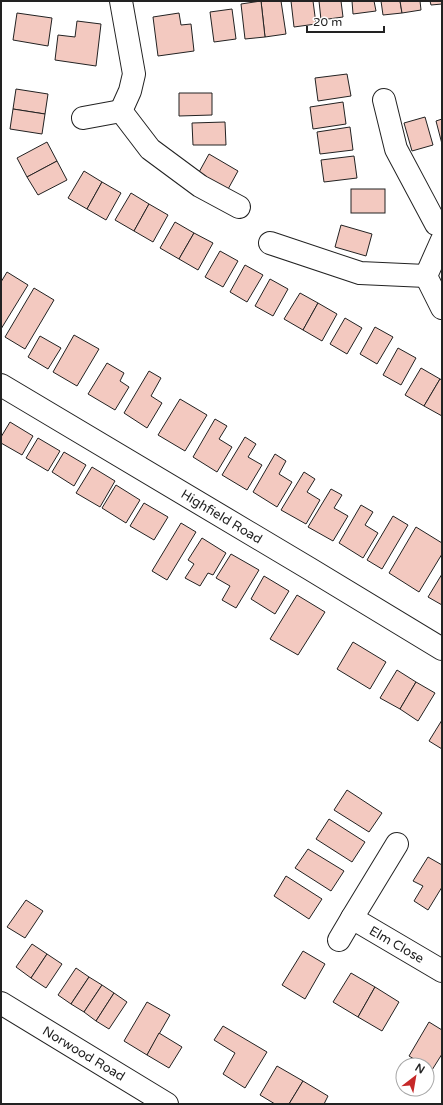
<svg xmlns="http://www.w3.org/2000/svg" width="443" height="1105" viewBox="0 0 443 1105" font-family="'Varela Round',sans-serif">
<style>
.building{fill:#f3c9c0;stroke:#222}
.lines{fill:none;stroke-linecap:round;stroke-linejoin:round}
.minor-casing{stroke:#222;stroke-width:24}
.minor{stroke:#fff;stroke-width:22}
.labels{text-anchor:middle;stroke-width:3;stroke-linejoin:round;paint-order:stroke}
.street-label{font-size:13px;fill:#222;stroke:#fff}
</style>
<rect width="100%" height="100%" fill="#fff"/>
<!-- building -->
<g class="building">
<path d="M261 1H281L286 34 265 37Z"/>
<path d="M261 1 265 37 245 39 241 4Z"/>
<path d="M291 1H313L316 24 294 27Z"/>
<path d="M319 1H341L343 17 321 20Z"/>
<path d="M352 1H374L376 11 353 14Z"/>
<path d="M381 1H400L402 13 383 15Z"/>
<path d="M400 1H420L421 10 402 13Z"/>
<path d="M430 1H442V4L431 5Z"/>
<path d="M232 9 236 39 214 42 210 12Z"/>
<path d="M17 13 52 18 48 46 13 40Z"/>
<path d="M179 13 181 25 191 24 194 51 158 56 153 17Z"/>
<path d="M77 21 101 24 96 66 55 60 58 35 75 37Z"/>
<path d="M347 74 351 96 318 101 315 78Z"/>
<path d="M16 89 48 94 45 114 13 109Z"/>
<path d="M179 93H212V115L179 116Z"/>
<path d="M343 102 346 124 313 129 310 107Z"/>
<path d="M13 109 45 114 42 134 10 129Z"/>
<path d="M425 117 433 145 412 151 404 123Z"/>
<path d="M442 119V144L436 121Z"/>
<path d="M225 122 226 145H193L192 123Z"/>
<path d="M350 127 353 150 320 154 317 132Z"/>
<path d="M47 142 57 161 27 177 17 158Z"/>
<path d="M209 154 238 171 227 191 198 174Z"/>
<path d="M354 156 357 178 324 182 321 160Z"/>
<path d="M57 161 67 180 38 195 27 177Z"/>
<path d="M84 171 102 182 87 209 68 198Z"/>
<path d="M102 182 121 193 106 220 87 209Z"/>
<rect x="351" y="189" width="34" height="24"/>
<path d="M131 193 149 204 134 231 115 220Z"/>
<path d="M149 204 168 215 153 242 134 231Z"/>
<path d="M175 222 194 233 179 259 160 248Z"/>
<path d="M341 225 372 234 366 256 335 247Z"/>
<path d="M194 233 213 243 198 270 179 259Z"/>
<path d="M220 251 238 261 223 287 205 277Z"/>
<path d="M245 265 263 275 247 302 230 292Z"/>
<path d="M7 272 28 285 1 329V282Z"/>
<path d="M270 279 288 289 273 316 255 306Z"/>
<path d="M34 288 54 300 25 349 5 337Z"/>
<path d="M300 293 318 303 303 330 284 319Z"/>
<path d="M318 303 337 314 322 341 303 330Z"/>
<path d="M345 318 362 328 347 354 330 344Z"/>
<path d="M375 327 393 337 377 364 360 354Z"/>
<path d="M74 335 99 349 77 386 53 372Z"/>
<path d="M40 336 61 348 48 369 28 357Z"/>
<path d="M398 348 416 358 401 385 383 375Z"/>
<path d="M107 363 124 373 120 381 129 387 115 410 88 394Z"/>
<path d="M421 368 440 379 424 406 405 395Z"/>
<path d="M149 371 161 378 151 396 162 403 147 428 124 413Z"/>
<path d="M440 379 442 380V416L424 406Z"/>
<path d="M180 399 207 415 185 451 158 435Z"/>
<path d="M215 419 227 426 219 439 232 447 217 472 193 457Z"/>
<path d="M10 422 33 436 22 455 1 443V437Z"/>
<path d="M245 437 256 444 248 457 262 465 247 490 222 475Z"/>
<path d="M38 438 60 451 48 471 26 458Z"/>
<path d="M64 452 86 465 74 486 52 472Z"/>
<path d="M275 454 286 461 279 474 292 482 277 507 253 492Z"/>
<path d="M92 467 115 481 100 507 76 493Z"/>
<path d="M304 472 315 479 307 492 320 500 306 524 281 510Z"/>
<path d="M116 485 140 500 126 523 102 508Z"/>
<path d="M331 489 342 495 334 508 348 516 333 541 308 527Z"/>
<path d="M144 503 168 517 154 540 130 526Z"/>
<path d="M361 505 373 512 365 525 378 533 363 558 339 543Z"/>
<path d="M393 516 408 525 382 569 367 560Z"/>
<path d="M181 523 196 532 167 580 152 571Z"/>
<path d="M416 527 442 543V554L419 592 389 573Z"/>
<path d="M202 538 226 553 213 575 208 573 200 586 185 578 194 564 188 560Z"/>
<path d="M231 554 259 570 236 608 222 600 230 586 216 578Z"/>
<path d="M442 574V605L428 597Z"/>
<path d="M264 576 289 591 275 614 251 599Z"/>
<path d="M297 595 325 612 298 655 270 639Z"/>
<path d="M353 642 386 662 370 689 337 669Z"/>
<path d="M397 670 416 682 400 709 380 698Z"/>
<path d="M416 682 435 693 418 721 400 709Z"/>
<path d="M442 720V749L429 741Z"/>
<path d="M347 790 382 813 369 832 334 810Z"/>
<path d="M329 819 365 842 352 862 316 839Z"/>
<path d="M308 849 344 871 331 891 295 868Z"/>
<path d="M428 857 442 865V887L428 910 414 901 423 886 413 881Z"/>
<path d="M286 876 322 899 309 919 274 896Z"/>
<path d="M26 900 43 911 25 938 7 927Z"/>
<path d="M32 944 47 954 31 978 16 967Z"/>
<path d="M303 951 325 964 305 999 282 985Z"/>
<path d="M47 954 62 964 46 988 31 978Z"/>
<path d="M76 968 89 977 71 1004 58 995Z"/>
<path d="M351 973 375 987 358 1017 333 1002Z"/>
<path d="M89 977 102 985 84 1012 71 1004Z"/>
<path d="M102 985 114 993 96 1021 84 1012Z"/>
<path d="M375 987 399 1002 382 1031 358 1017Z"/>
<path d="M114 993 127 1002 109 1029 96 1021Z"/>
<path d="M147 1002 170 1015 147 1055 124 1041Z"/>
<path d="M429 1022 442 1030V1054L432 1070 427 1067V1065H424L409 1056Z"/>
<path d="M223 1026 267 1052 245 1088 223 1074 235 1053 214 1040Z"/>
<path d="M159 1033 182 1047 169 1068 147 1055Z"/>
<path d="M277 1066 303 1081 289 1104H275L260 1095Z"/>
<path d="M303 1081 328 1096 324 1104H289Z"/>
</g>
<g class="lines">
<defs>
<g id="minor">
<path d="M121 1 134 74 130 91 121 111"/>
<path d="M384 100 396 149 436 224 442 226"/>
<path d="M121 111 150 149 200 186 239 207"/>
<path d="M83 118 121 111"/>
<path d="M442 240 426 276 442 308"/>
<path d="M270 243 360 273 426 276"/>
<path d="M1 385 310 569 442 649"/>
<path d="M397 844 352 918 442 971"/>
<path d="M339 940 352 918"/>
<path d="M1 1003 167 1104"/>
</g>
</defs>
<!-- minor casing -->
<use href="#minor" class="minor-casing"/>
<!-- minor -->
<use href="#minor" class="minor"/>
</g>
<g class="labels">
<!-- street labels -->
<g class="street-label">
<text transform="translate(222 516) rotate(31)" y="5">Highfield Road</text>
<text transform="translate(397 944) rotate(30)" y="5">Elm Close</text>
<text transform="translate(84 1053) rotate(31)" y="5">Norwood Road</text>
</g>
</g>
<!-- border -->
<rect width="443" height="1105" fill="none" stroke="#222222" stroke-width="4"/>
<!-- north arrow -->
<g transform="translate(415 1077) rotate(31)"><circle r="19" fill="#ffffff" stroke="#a7a7a7"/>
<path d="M0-3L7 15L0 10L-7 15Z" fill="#c62828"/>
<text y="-6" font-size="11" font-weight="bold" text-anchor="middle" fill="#222222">N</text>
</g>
<!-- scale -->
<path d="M307 26v6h77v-6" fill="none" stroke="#222222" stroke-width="2"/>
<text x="313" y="26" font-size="12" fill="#222222" stroke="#ffffff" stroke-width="3" paint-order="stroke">20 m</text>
</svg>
